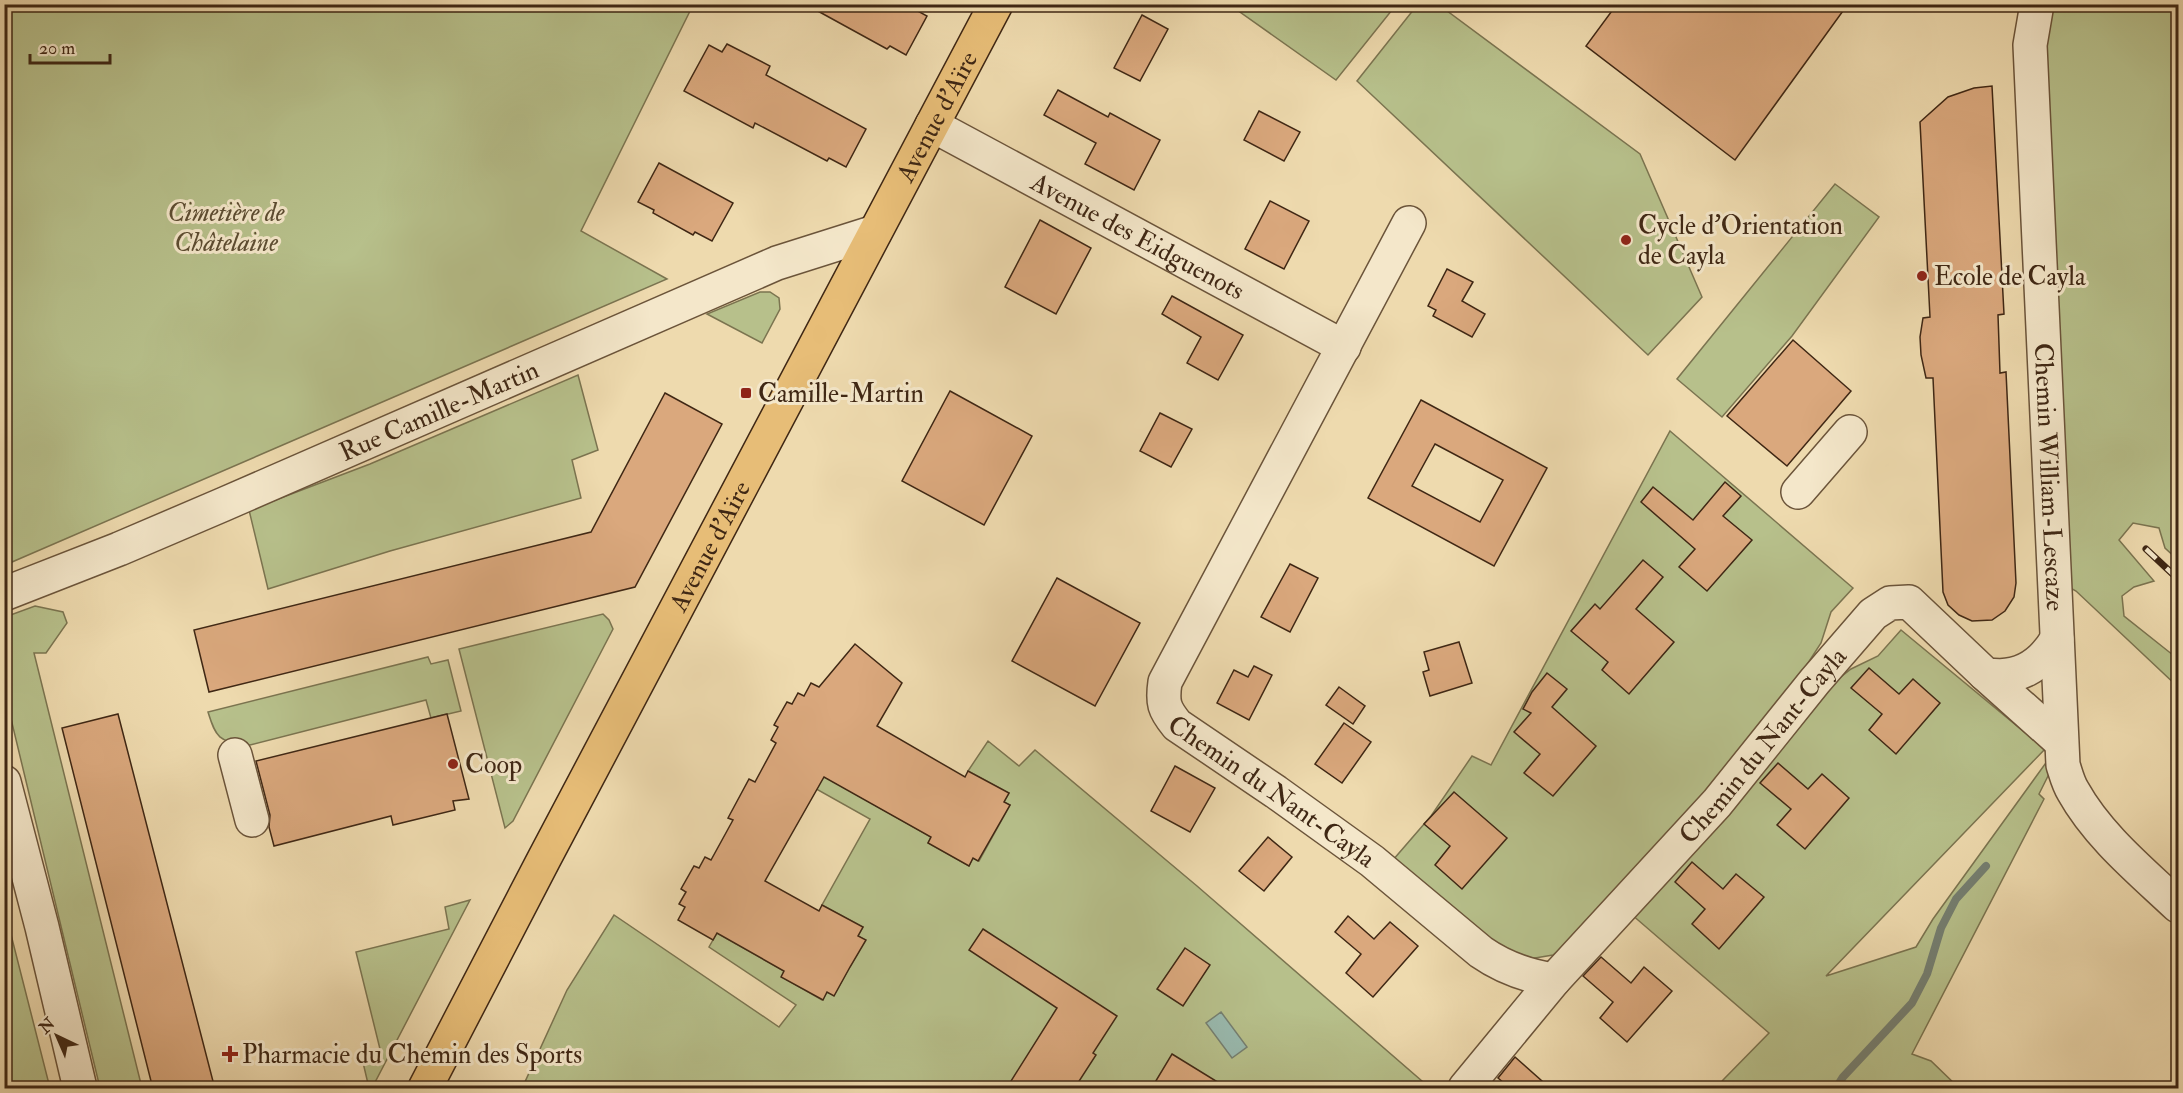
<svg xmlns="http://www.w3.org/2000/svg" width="2183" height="1093" viewBox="0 0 2183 1093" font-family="'IM FELL Double Pica',serif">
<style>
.green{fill:#b7c08b;stroke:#7b7450;stroke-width:1.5}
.water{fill:#99baaf;stroke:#757f71;stroke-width:1.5}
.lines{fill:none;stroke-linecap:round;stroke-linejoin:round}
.stream{stroke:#757f71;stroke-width:8}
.building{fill:#daa87d;stroke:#3f2714;stroke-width:1.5;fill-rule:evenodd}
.minor-casing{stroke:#6b543a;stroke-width:36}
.major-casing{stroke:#3f2714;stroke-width:36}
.minor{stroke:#f4e7ca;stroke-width:33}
.major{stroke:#e7bd77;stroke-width:33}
.rail-casing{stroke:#3f2714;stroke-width:7}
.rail{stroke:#f4e7ca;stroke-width:4.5;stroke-dasharray:14;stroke-linecap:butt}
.poi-dot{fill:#8f2418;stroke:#f4e7ca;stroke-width:2}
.labels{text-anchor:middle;stroke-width:6;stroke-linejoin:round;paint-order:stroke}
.street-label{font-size:26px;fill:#3f2714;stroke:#f4e7ca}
.park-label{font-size:26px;font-style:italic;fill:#5d4d32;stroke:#f4e7ca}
.poi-label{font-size:26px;fill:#3f2714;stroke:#f4e7ca;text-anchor:start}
</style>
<rect width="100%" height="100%" fill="#eedaae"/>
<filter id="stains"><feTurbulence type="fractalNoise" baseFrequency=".00333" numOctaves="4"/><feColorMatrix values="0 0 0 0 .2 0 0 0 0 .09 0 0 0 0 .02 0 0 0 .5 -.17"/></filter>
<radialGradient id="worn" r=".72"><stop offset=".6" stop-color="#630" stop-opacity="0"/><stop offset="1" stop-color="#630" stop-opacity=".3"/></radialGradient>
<!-- green -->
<g class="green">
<path d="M5 4 693 5 581 231 667 279 5 565Z"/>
<path d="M1418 4 1439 5 1640 154 1702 297 1648 355 1357 81Z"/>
<path d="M1230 5H1396L1336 80Z"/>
<path d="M2049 5H2178V560L2165 548 2159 528 2133 523 2119 540 2154 581 2134 587 2122 596 2124 616 2178 659V687L2076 591 2067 586 2041 60Z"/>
<path d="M1835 184 1879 217 1792 336 1722 417 1677 379Z"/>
<path d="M760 292H770L779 298 780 309 762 343 707 314Z"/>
<path d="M578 375 598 450 572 460 581 498 390 551 268 589 249 510 370 464Z"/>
<path d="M1670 431 1853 588 1831 612 1821 643 1786 697 1747 749 1574 939 1553 955 1529 959 1506 955 1393 860 1431 816 1472 756 1491 765Z"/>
<path d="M35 606 63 612 67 623 46 653H34L142 1088H100L5 694V617Z"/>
<path d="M603 614 609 620 613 629 513 821 505 828 459 649Z"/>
<path d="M1901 630 2045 749 1826 976 1916 947 1933 919 2048 760 2054 764 2039 794 2044 799 1912 1054 1931 1061 1959 1088H1717L1723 1080 1769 1033 1631 914 1823 691 1851 669 1878 656Z"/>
<path d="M428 657 431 664 448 660 461 711 431 718 426 700 246 746C219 741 216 738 208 712Z"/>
<path d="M988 741 1019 766 1035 750 1197 886 1430 1088H531L524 1084 567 990 614 915 779 1027 796 1005 709 947 717 933 784 971 782 977 822 1000 827 992 834 995 865 940 858 936 863 927 822 905 870 819 802 781 810 768 931 837 928 843 969 866 973 858 979 861 1010 805 1004 802 1009 793 968 771Z"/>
<path d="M470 900 372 1088H369L361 1054 380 1049 356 952 449 929 445 907Z"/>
<path d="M4 911H5L50 1088H5Z"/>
</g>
<!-- water -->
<path class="water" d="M1221 1012 1247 1047 1232 1058 1206 1023Z"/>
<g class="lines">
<!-- stream -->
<path class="stream" d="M1836 1088 1843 1077 1912 1003 1927 974 1941 928 1956 899 1986 866"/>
</g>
<!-- building -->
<g class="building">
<path d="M805 4H905L927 16 906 55 890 46 887 49Z"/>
<path d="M1617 4H1848L1735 160 1586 46Z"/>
<path d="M1142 15 1168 29 1140 81 1114 68Z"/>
<path d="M727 44 770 66 766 75 866 129 846 167 829 158 827 161 755 123 753 128 684 91 709 45 722 52Z"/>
<path d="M1992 86 2004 314 1998 315 2000 373 2006 372 2016 583 2014 597 2005 611 1992 620 1972 621 1959 615 1948 605 1943 592 1933 378H1926L1921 355 1920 337 1923 318 1930 317 1920 122 1948 97 1974 88Z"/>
<path d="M1058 90 1108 117 1110 113 1160 140 1134 190 1085 164 1096 143 1044 115Z"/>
<path d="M1259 111 1300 132 1284 161 1244 140Z"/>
<path d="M659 163 733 203 712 241 695 232 693 235 653 213 654 210 638 202Z"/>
<path d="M1270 201 1309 221 1284 269 1245 249Z"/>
<path d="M1040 220 1091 248 1056 314 1005 287Z"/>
<path d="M1447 269 1473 282 1462 301 1485 314 1472 337 1433 316 1436 310 1428 306Z"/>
<path d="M1172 296 1243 335 1218 380 1187 363 1201 337 1162 314Z"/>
<path d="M1793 340 1851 391 1787 466 1727 416Z"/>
<path d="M950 391 1032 436 984 525 902 481Z"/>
<path d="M665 393 722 424 635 587 209 692 194 630 591 532Z"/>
<path d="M1421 400 1547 468 1494 566 1368 498ZM1435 444 1503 480 1480 522 1412 486Z"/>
<path d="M1160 413 1192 429 1171 467 1140 451Z"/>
<path d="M1725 482 1741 496 1723 516 1752 540 1707 591 1679 567 1695 549 1641 502 1653 487 1693 520Z"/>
<path d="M1643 560 1663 577 1636 609 1674 642 1629 694 1602 670 1608 662 1571 631 1595 604 1600 609Z"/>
<path d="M1290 564 1318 578 1290 632 1261 617Z"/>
<path d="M1057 578 1140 623 1095 706 1012 661Z"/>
<path d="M1459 642 1472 683 1430 696 1423 672 1429 670 1424 652Z"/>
<path d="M855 644 902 683 877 726 965 777 968 771 1009 793 1004 802 1010 805 978 861 973 858 969 866 928 843 931 837 824 777 765 881 819 911 822 905 863 927 858 936 866 940 850 967 834 996 827 992 823 1000 781 977 784 971 717 933 713 940 678 920 685 907 679 904 686 892 681 889 694 866 699 868 705 857 711 860 733 820 728 818 749 779 755 782 776 743 771 740 778 727 774 725 787 702 792 704 798 693 804 696 811 683 819 687Z"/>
<path d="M1254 666 1272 675 1249 720 1217 703 1234 670 1248 677Z"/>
<path d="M1869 668 1899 694 1913 679 1940 703 1896 754 1869 730 1882 714 1851 688Z"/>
<path d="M1547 673 1567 689 1552 707 1596 746 1553 796 1524 773 1540 754 1514 732 1531 713 1523 709 1532 692Z"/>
<path d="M1339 687 1365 706 1353 724 1326 705Z"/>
<path d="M118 714 215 1089H153L62 728Z"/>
<path d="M447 714 469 799 453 801 455 810 393 825 391 816 274 846 269 827 270 815 256 761Z"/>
<path d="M1344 723 1371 742 1342 783 1315 764Z"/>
<path d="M1778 763 1808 789 1822 774 1849 798 1805 849 1777 825 1791 809 1760 783Z"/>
<path d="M1175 766 1215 788 1190 832 1151 811Z"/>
<path d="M1454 792 1507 838 1462 889 1435 865 1450 846 1424 824Z"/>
<path d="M1268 837 1292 857 1264 891 1239 871Z"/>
<path d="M1692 862 1723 889 1736 874 1764 897 1719 949 1692 924 1705 909 1675 882Z"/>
<path d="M1348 916 1374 939 1390 922 1418 946 1373 997 1346 973 1361 954 1335 932Z"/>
<path d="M983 929 1117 1016 1093 1053 1096 1055 1074 1089H1006L1057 1008 969 950Z"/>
<path d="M1185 948 1210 965 1183 1006 1157 989Z"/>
<path d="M1601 957 1631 983 1644 967 1672 991 1627 1042 1600 1018 1613 1002 1583 976Z"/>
<path d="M1172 1054 1229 1089H1151Z"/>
<path d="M1515 1057 1551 1089H1511L1498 1078Z"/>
</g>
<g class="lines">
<defs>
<g id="minor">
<path id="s1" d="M2037 4 2030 45 2063 765C2066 774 2068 783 2073 791 2098 836 2141 871 2178 906"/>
<path id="s2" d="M932 125 1344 347"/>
<path id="s3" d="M1409 223 1165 682C1162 703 1164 709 1177 725L1276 792 1372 861 1481 952C1504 968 1527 976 1554 980"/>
<path d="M1798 492 1850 432"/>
<path id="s4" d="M4 594 119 549 222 505 777 263 875 232"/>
<path d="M1985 674 2060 741"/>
<path d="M235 755 252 820"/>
<path d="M4 782 42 927 80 1088"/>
<path id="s5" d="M1465 1088 1554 980 1717 803 1815 681 1873 614 1890 603 1909 602 1985 674C2017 681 2041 666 2057 639"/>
</g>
<g id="major">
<path id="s6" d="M425 1088 544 859 996 4"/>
</g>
</defs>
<!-- minor casing -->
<use href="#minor" class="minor-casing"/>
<!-- major casing -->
<use href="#major" class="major-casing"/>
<!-- minor -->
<use href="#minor" class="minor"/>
<!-- major -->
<use href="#major" class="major"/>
<defs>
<path id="rail" d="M2146 549 2178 579"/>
</defs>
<!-- rail casing -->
<use href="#rail" class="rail-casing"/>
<!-- rail -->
<use href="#rail" class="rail"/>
</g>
<!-- markers -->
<g class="poi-dot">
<circle cx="1626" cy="240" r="6"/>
<circle cx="1922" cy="276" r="6"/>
<rect x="740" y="387" width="12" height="12" rx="3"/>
<circle cx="453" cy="764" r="6"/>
<path d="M227 1045h6v6h6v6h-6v6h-6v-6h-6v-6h6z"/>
</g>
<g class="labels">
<!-- street labels -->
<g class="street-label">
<text dy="9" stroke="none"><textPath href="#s6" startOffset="1098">Avenue d'Aïre</textPath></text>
<text dy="9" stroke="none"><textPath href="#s2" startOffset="234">Avenue des Eidguenots</textPath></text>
<text dy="9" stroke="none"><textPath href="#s4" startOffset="472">Rue Camille-Martin</textPath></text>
<text dy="9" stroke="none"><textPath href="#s1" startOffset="474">Chemin William-Lescaze</textPath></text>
<text dy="9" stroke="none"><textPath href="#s6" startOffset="612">Avenue d'Aïre</textPath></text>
<text dy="9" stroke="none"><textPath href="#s5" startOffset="454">Chemin du Nant-Cayla</textPath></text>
<text dy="9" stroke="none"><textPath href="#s3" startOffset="682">Chemin du Nant-Cayla</textPath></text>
</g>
<!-- park labels -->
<g class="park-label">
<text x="226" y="221">Cimetière de<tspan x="226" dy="30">Châtelaine</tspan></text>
</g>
<!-- poi labels -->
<g class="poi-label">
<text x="1638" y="234">Cycle d'Orientation<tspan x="1638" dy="30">de Cayla</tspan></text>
<text x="1934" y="285">Ecole de Cayla</text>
<text x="758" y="402">Camille-Martin</text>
<text x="465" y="773">Coop</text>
<text x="242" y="1063">Pharmacie du Chemin des Sports</text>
</g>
</g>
<!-- margin -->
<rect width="2183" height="1093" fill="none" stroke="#eedaae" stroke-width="24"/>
<rect x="6" y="6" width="2171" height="1081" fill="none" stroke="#3f2714" stroke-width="3"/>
<rect x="12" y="12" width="2159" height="1069" fill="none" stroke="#3f2714" stroke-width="1.5"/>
<!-- north arrow -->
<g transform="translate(57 1036) rotate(316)" stroke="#f4e7ca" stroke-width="4.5" paint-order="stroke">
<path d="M0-4.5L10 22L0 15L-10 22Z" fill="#3f2714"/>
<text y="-9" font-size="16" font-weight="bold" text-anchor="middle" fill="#3f2714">N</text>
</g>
<!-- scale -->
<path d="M30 54v9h80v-9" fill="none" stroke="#3f2714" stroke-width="3"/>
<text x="39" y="54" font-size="18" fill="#3f2714" stroke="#f4e7ca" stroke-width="4.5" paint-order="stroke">20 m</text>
<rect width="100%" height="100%" filter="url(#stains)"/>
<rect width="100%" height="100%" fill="url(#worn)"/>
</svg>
